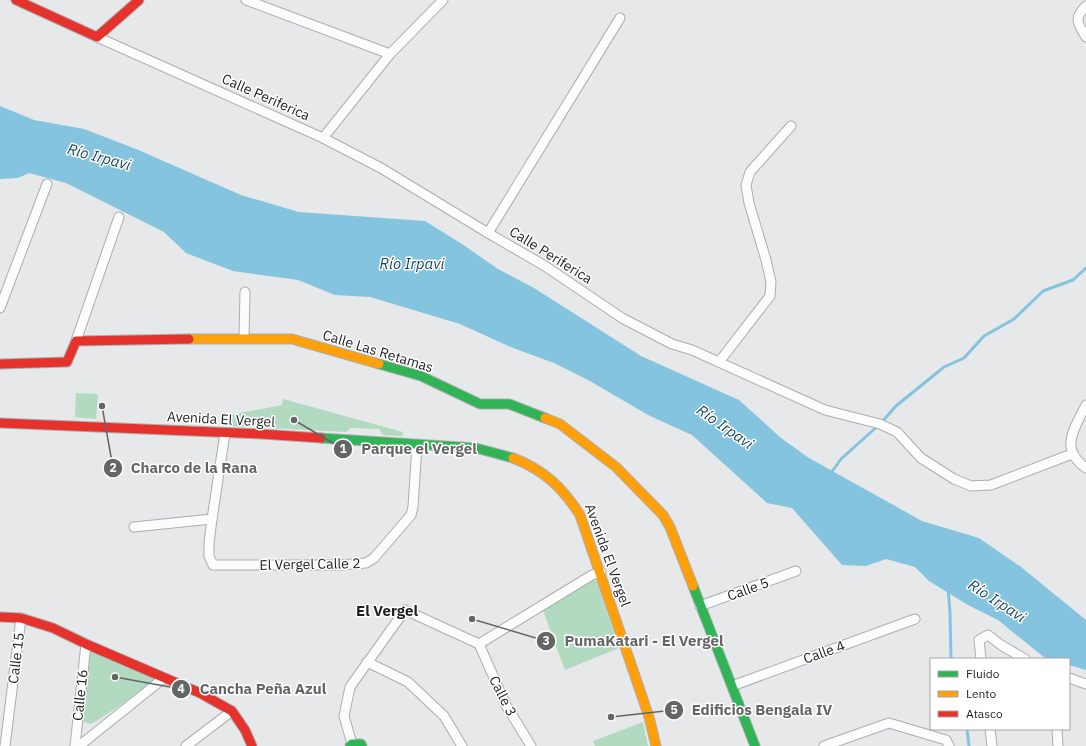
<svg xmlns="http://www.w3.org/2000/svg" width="1086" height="746" viewBox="0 0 1086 746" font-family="'IBM Plex Sans',sans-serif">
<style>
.green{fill:#b1dac1}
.water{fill:#84c4de}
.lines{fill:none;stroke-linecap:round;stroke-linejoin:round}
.stream{stroke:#84c4de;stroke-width:3}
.street-casing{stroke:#acadae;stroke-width:11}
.fast-casing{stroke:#acadae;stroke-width:11}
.slow-casing{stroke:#acadae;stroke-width:11}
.jam-casing{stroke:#acadae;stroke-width:11}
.street{stroke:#fbfcfc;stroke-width:9}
.fast{stroke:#30b455;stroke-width:9}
.slow{stroke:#ff9f0a;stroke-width:9}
.jam{stroke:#e5322d;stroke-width:9}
.labels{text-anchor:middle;stroke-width:3;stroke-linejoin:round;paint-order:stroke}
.street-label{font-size:14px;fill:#1d1e1e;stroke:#fff}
.water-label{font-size:15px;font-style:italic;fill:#173f4f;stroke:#fff}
.neighbourhood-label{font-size:15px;font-weight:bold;fill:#1d1e1e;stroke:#fff}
.leader{fill:none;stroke:#646565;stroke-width:1.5}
.callout-dot{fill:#646565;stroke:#fff;stroke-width:1.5}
.mark-label{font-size:12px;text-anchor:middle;font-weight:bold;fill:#fff}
.callout-label{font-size:15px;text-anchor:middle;font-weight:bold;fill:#646565;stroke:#fff;stroke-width:3;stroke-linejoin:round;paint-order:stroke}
</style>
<rect width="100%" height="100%" fill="#e7e8e9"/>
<!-- green -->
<g class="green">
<path d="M76 393 98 394 96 419 75 417Z"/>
<path d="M283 399 403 432 402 436 383 435 379 429 351 428 346 432 229 426 230 415 282 405Z"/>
<path d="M593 579 597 582 619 648 565 670 552 636 543 610Z"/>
<path d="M92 652 153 677 154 680 152 684 95 722 90 724 82 721 89 653Z"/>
<path d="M643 722 648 746H595L593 741Z"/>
</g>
<!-- water -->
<path class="water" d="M0 106 34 120 84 129 136 149 241 195 299 212 425 221 462 244 498 269 534 288 641 356 739 400 781 438 809 458 922 521 979 538 1021 567 1086 620V670L1069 665V659H1050L1045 658 998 620 968 605 929 581 915 567 886 559 866 566 842 565 792 508 767 503 692 435 650 416 588 380 554 363 513 348 460 324 370 297 335 295 298 280 233 271 186 253 164 232 66 183 29 173 18 178 0 179Z"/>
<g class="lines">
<!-- stream -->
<g class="stream">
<path d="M831 473 841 459 880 424 896 406 944 367 964 358 984 336 1014 319 1043 291 1073 280 1086 268"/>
<path d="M948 589 950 612 951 659"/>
<path d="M967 729 969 746"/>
</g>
<defs>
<g id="street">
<path d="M246 0 390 54"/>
<path d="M1086 6C1073 19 1078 23 1086 37"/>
<path d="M97 37 323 138 381 168 488 233 545 266 622 318 672 344 692 350 825 410 880 424 897 432 921 458 954 479 971 486 991 485 1072 454"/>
<path d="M323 138 390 54 443 0"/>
<path d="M488 233 620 18"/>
<path d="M0 308 47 184"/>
<path d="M244 338 245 292"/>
<path d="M76 341 119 217"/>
<path d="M719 362 770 296 771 282 766 260 749 203 746 185 750 172 791 126"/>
<path d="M1086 405C1074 429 1059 449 1086 468"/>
<path d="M225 433 212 519 209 543V556L213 565H340L366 563 374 558 411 515 413 507 417 445"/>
<path d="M134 527 212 519"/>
<path d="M700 606 796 571"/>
<path d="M479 644 592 575 601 572"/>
<path d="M479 644 506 705 531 746"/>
<path d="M981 659 979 640 988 635 1001 645 1025 659"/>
<path d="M367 662 408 682 444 716 462 746"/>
<path d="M1069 678 1086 684"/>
<path d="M732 686 915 619"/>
<path d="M990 729 992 746"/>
<path d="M1057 729 1058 746"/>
<path d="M352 744 344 716 350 687 405 610 479 644"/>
<path d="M5 746 21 618"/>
<path d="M75 746 86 644"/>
<path d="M79 746 164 678"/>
<path d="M186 746 232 711"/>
<path d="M824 746 889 723 946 740 949 746"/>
</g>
<g id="fast">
<path d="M379 364 421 376 480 404H509L545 418"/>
<path d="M321 438 476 448 513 458"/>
<path d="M693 586 755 746"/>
<path d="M350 746 352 744H361L362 746"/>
</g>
<g id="slow">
<path d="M189 339H292L379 364"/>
<path d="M545 418 560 424 616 467 663 515 670 527 693 586"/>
<path d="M513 458C544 470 562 487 580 515L649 717 656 746"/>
</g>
<g id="jam">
<path d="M16 0 97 37 139 0"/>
<path d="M0 364 67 362 76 341 189 339"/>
<path d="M0 423 261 434 321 438"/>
<path d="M0 617 21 618 53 628 86 644 200 693 232 711 245 730 252 746"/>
</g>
</defs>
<!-- street casing -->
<use href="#street" class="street-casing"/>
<!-- fast casing -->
<use href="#fast" class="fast-casing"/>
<!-- slow casing -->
<use href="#slow" class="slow-casing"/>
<!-- jam casing -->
<use href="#jam" class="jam-casing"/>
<!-- street -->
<use href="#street" class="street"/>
<!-- fast -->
<use href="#fast" class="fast"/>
<!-- slow -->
<use href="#slow" class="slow"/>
<!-- jam -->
<use href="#jam" class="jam"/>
</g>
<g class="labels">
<!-- street labels -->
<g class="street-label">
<text transform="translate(266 97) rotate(24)" y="5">Calle Periferica</text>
<text transform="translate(551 255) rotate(32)" y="5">Calle Periferica</text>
<text transform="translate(378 351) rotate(17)" y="5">Calle Las Retamas</text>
<text transform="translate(221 419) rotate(3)" y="5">Avenida El Vergel</text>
<text transform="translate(608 555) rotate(70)" y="5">Avenida El Vergel</text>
<text transform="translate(310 564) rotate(-1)" y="5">El Vergel Calle 2</text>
<text transform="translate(748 589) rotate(-20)" y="5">Calle 5</text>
<text transform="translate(824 652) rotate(-20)" y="5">Calle 4</text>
<text transform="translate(16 658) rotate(-83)" y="5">Calle 15</text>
<text transform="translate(80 695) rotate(-84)" y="5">Calle 16</text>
<text transform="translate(503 696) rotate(63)" y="5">Calle 3</text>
</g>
<!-- water labels -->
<g class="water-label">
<text transform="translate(99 157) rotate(15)" y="5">Río Irpavi</text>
<text x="412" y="269">Río Irpavi</text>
<text transform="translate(725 427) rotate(35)" y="5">Río Irpavi</text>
<text transform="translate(997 601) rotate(33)" y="5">Río Irpavi</text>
</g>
<!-- neighbourhood labels -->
<g class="neighbourhood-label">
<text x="387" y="616">El Vergel</text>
</g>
</g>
<!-- callouts -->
<path class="leader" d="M294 420L343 449M102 406L113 468M472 619L546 641M115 677L181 689M611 717L674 710"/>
<g class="callout-dot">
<circle cx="294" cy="420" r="4"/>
<circle cx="102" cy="406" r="4"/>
<circle cx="472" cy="619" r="4"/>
<circle cx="115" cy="677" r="4"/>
<circle cx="611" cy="717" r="4"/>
<circle cx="343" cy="449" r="10"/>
<circle cx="113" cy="468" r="10"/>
<circle cx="546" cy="641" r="10"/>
<circle cx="181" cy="689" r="10"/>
<circle cx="674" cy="710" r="10"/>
</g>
<g class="mark-label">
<text x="343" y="453">1</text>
<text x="113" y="472">2</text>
<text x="546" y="645">3</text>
<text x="181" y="693">4</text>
<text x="674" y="714">5</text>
</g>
<g class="callout-label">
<text x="419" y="454">Parque el Vergel</text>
<text x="194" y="473">Charco de la Rana</text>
<text x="644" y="646">PumaKatari - El Vergel</text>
<text x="263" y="694">Cancha Peña Azul</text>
<text x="762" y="715">Edificios Bengala IV</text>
</g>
<!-- legend -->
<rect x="930" y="658" width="140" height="72" fill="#ffffff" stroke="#a5a5a5"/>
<rect x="938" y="671" width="20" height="6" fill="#30b455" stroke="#a5a5a5"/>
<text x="966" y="678" font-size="12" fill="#1d1e1e">Fluido</text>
<rect x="938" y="691" width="20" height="6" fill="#ff9f0a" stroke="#a5a5a5"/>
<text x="966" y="698" font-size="12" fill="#1d1e1e">Lento</text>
<rect x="938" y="711" width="20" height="6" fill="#e5322d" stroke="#a5a5a5"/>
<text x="966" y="718" font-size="12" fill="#1d1e1e">Atasco</text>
</svg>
